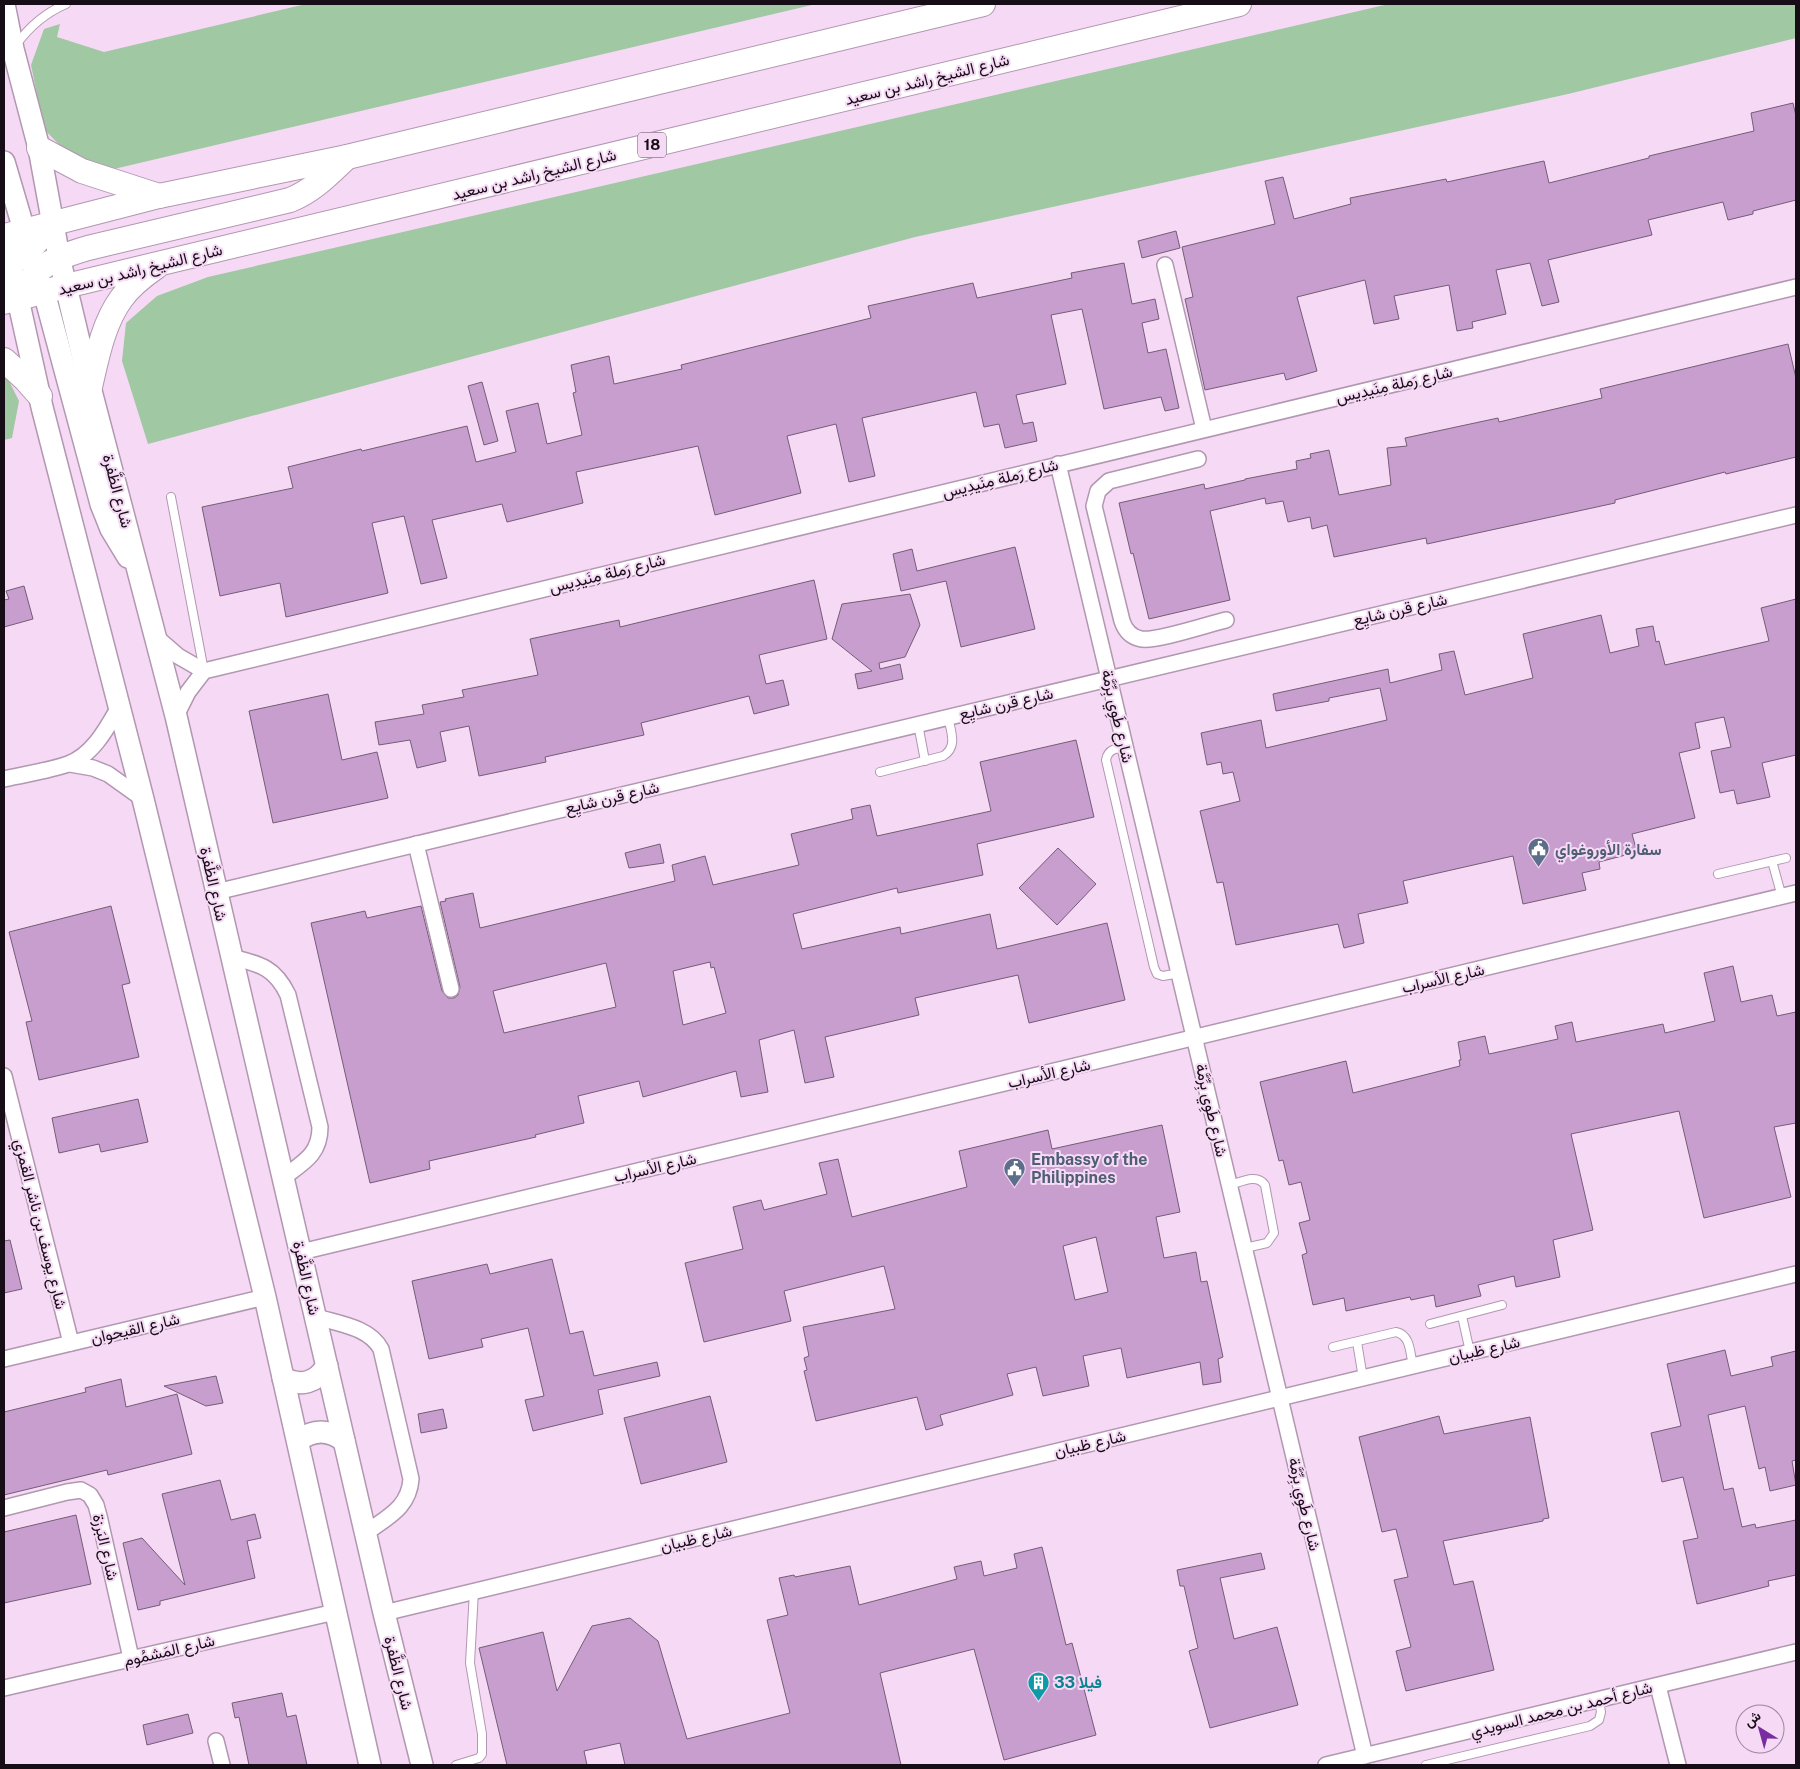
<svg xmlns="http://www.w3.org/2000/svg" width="1800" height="1769" viewBox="0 0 1800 1769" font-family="'Public Sans',Vazirmatn,sans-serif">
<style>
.green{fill:#9fc8a3}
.building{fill:#c89ece;stroke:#735d77;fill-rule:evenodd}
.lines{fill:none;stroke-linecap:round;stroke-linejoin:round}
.lane-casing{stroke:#b297b1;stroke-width:10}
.street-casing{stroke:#b297b1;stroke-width:18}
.secondary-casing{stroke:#b297b1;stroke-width:24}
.primary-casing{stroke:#b297b1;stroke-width:26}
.lane{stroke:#fff;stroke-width:8}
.street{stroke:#fff;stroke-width:15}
.secondary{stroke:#fff;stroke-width:21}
.primary{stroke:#fff;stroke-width:24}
.labels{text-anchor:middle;stroke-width:4;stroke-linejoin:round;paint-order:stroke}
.shield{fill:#f6d9f5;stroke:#594a59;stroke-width:1}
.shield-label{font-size:15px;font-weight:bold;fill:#160d16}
.street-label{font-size:16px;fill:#160d16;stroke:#f6d9f5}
.service-label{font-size:16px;font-weight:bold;fill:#4e5e75;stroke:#f6d9f5;text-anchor:start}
.culture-label{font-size:16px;font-weight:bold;fill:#0d838f;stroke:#f6d9f5;text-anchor:start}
</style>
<rect width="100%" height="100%" fill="#f6d9f5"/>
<!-- green -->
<g class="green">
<path d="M306 4H816L114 169 70 156 44 129 31 65 44 29 60 24 57 37 104 52Z"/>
<path d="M1389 4H1796V38L1568 94 915 237 148 444 122 361 126 323 157 296 208 277Z"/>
<path d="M4 371 19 401 12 438 4 440Z"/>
</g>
<!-- building -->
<g class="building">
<path d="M1793 103 1796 116V200L1753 211V214L1728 220 1723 202 1648 220 1652 235 1548 260 1559 302 1542 306 1530 263 1496 270 1506 314 1472 322 1473 328 1457 331 1449 285 1394 296 1399 319 1374 324 1365 280 1297 297 1317 371 1286 380 1284 373 1205 390 1185 299 1193 297 1182 247 1275 224 1265 181 1283 177 1294 219 1351 204 1350 198 1446 179 1447 182 1544 161 1549 183 1649 158V156L1754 131 1751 113Z"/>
<path d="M1176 231 1180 248 1142 258 1138 241Z"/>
<path d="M1124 263 1132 304 1155 299 1159 319 1142 323 1148 353 1166 349 1179 408 1165 411 1161 397 1104 409 1082 309 1051 315 1066 384 1016 395 1023 424 1033 422 1037 441 1005 448 999 424 984 427 976 392 862 418 875 476 849 482 836 424 787 436 801 493 715 515 698 446 576 472 583 503 507 522 502 504 432 520 447 578 421 584 404 516 372 523 388 593 286 617 280 583 220 596 202 507 293 488 288 467 361 449 362 451 467 426 476 462 516 452 506 411 538 403 547 444 582 435 573 393 576 392 571 365 609 356 614 384 682 369 681 365 871 318 868 306 973 283 977 298 1072 278 1071 273Z"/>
<path d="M1788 344 1796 378V457L1726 474 1725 472 1615 500V503L1427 544 1426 538 1334 557 1327 525 1312 529 1310 517 1288 522 1283 501 1266 504 1265 498 1210 511 1230 600 1149 619 1133 553 1131 554 1119 503 1204 484 1205 489 1245 480V479L1297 469 1296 461 1311 458 1310 454 1329 450 1339 495 1391 485 1387 448 1407 446 1405 438 1498 418 1499 422 1602 398 1600 389Z"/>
<path d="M482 382 498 441 484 445 468 386Z"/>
<path d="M1015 547 1035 629 961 647 946 581 901 591 893 554 912 549 917 571Z"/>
<path d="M814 580 827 639 759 655 766 684 783 680 789 705 754 714 749 696 641 723 644 735 545 757 546 762 479 776 469 726 440 732 446 761 417 768 410 740 379 745 375 722 424 714 422 705 464 697 462 690 538 675 530 639 619 620 620 627Z"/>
<path d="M24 586 33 619 4 627V600L9 599 6 591Z"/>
<path d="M910 594 920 625 905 657 879 663 880 669 900 664 903 679 858 689 855 674 872 671 832 639 842 604Z"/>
<path d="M1796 599V755L1762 763 1770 797 1737 804 1734 790 1720 793 1711 751 1731 747 1724 717 1695 723 1700 748 1679 753 1695 818 1632 834 1637 852 1599 862 1600 869 1582 873 1586 890 1523 904 1513 856 1403 881 1408 903 1358 914 1364 943 1344 948 1338 924 1236 945 1223 882 1217 883 1200 811 1240 801 1233 772 1223 774 1221 762 1207 765 1201 733 1261 720 1266 748 1387 720 1380 688 1329 698V701L1276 711 1273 694 1388 669 1390 683 1442 670 1439 654 1454 651 1465 695 1533 678 1523 634 1601 615 1610 653 1639 646 1636 629 1653 626 1656 642 1659 641 1665 665 1769 641 1761 608Z"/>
<path d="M328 694 342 760 377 752 388 798 273 823 249 711Z"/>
<path d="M1076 740 1094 817 977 844 983 875 898 893 897 888 793 914 802 949 900 927 901 934 990 914 997 949 1107 923 1125 1000 1029 1023 1018 975 915 998 919 1015 825 1037 834 1077 805 1083 794 1030 759 1040 768 1092 741 1097 736 1071 643 1097 639 1081 578 1096 584 1123 535 1135 536 1137 429 1161 430 1169 370 1183 311 923 365 911 367 918 421 906 442 991 448 998H454L458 995 460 987 440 902 446 901 445 899 473 893 480 928 675 881 672 865 705 856 713 885 799 865 791 834 853 819 851 809 870 805 877 836 991 811 980 762ZM710 962 711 968 714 967 726 1013 683 1025 673 971ZM606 963 616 1007 504 1033 493 991Z"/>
<path d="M660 844 664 863 629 868 625 853Z"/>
<path d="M1058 848 1096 884 1057 925 1019 888Z"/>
<path d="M111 906 130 983 122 985 139 1057 39 1080 26 1022 32 1021 9 932Z"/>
<path d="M1733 966 1741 1002 1772 995 1777 1016 1796 1012V1123L1774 1127 1791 1197 1704 1218 1679 1111 1571 1134 1593 1230 1553 1240 1560 1277 1516 1287 1514 1276 1478 1285 1481 1296 1436 1307 1434 1295 1411 1300 1410 1297 1346 1311 1344 1298 1313 1305 1302 1255 1307 1253 1299 1223 1310 1220 1301 1182 1289 1185 1283 1160 1279 1161 1260 1082 1346 1061 1353 1093 1460 1066 1459 1060H1461L1458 1042 1485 1036 1489 1054 1558 1039 1555 1026 1572 1022 1576 1042 1663 1024 1665 1033 1715 1021 1704 973Z"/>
<path d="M138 1099 148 1142 101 1152 99 1144 59 1153 52 1118Z"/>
<path d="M1162 1125 1180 1212 1156 1217 1164 1258 1196 1252 1201 1282 1207 1281 1223 1357 1218 1359 1221 1382 1203 1385 1200 1362 1127 1378 1121 1348 1083 1356 1089 1386 1043 1396 1036 1367 1007 1374 1013 1395 940 1415 943 1425 926 1430 917 1397 816 1421 804 1371 807 1370 804 1358 809 1356 803 1327 895 1309 884 1266 784 1291 791 1321 704 1342 685 1263 743 1249 733 1207 761 1200 764 1210 827 1194 819 1163 838 1159 852 1217 967 1187 959 1151 1048 1130 1052 1149ZM1096 1237 1108 1292 1075 1300 1063 1246Z"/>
<path d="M10 1240 22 1289 4 1293V1241Z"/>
<path d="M552 1259 570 1334 583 1331 594 1376 657 1362 660 1376 598 1390 603 1414 533 1431 525 1400 544 1396 528 1328 481 1339 483 1347 429 1359 412 1281 487 1264 490 1274Z"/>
<path d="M1725 1350 1731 1376 1773 1366 1771 1357 1796 1351V1460L1792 1461 1796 1485 1770 1491 1765 1467 1759 1469 1745 1406 1708 1415 1724 1490 1733 1488 1742 1527 1755 1524 1756 1528 1796 1520V1575L1768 1581 1769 1586 1697 1604 1683 1541 1698 1538 1683 1477 1662 1482 1651 1433 1681 1426 1667 1364Z"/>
<path d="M216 1376 223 1403 206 1406 164 1386Z"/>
<path d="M121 1379 126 1407 177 1394 192 1454 108 1475 107 1470 4 1495V1412L86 1392 85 1388Z"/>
<path d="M710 1396 727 1462 641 1484 624 1418Z"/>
<path d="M443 1409 447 1428 421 1433 418 1414Z"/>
<path d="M1439 1416 1444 1434 1530 1417 1549 1518 1543 1519V1521L1443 1541 1454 1585 1473 1581 1494 1670 1406 1691 1396 1651 1411 1647 1394 1580 1408 1577 1396 1529 1382 1532 1359 1437Z"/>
<path d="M220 1480 231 1520 255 1514 261 1538 247 1541 255 1578 160 1601V1605L138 1610 123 1543 142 1538 185 1585 162 1494Z"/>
<path d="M76 1515 91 1584 4 1603V1532Z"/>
<path d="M1042 1547 1066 1645 1072 1643 1096 1735 1004 1760 974 1649 880 1673 901 1765H625L620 1743 584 1751 587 1765H507L479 1648 543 1632 557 1691 592 1626 630 1618 658 1641 687 1739 790 1713 767 1620 788 1615 779 1578 794 1575 795 1577 850 1566 859 1605 957 1579 954 1567 981 1561 984 1576 1017 1568 1014 1554Z"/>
<path d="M1261 1553 1265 1569 1220 1578 1234 1639 1277 1627 1298 1705 1210 1728 1189 1651 1198 1648 1184 1586H1180L1177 1570Z"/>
<path d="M282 1693 287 1717 296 1715 307 1765H249L239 1717 235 1718 232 1703Z"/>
<path d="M188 1714 193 1733 147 1745 143 1725Z"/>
</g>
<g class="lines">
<defs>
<g id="lane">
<path d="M16 45C29 27 45 13 66 4"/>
<path d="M171 497 204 671"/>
<path d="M918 724 925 761"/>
<path d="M1126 748C1116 748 1108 749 1106 760L1154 967 1157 974 1163 976 1180 973"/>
<path d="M880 772 943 756C958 747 951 732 948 717"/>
<path d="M1772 861 1782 897"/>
<path d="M1718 874 1786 858"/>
<path d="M1230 1185C1241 1182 1257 1173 1265 1185L1274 1233 1267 1243 1245 1248"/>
<path d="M1462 1316 1470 1352"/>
<path d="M1430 1324 1502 1305"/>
<path d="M1357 1342 1363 1378"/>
<path d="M1333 1347 1396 1332C1411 1335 1410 1354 1413 1366"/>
<path d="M456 1765 479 1758 482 1754V1734L470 1663 474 1591"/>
<path d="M1426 1765 1590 1726 1599 1720 1601 1712 1599 1700"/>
</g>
<g id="street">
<path d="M1165 265 1204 429"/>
<path d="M1198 459 1109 481 1098 491 1094 506 1122 621C1125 630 1131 637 1141 639 1155 642 1209 624 1226 620"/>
<path d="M1058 464 1365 1756"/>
<path d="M155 636 178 656 204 671"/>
<path d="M176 716 188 692 204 671 1796 287"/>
<path d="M70 764 93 768 108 774 143 799"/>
<path d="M4 779C25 774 48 771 68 764 93 755 107 728 119 707"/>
<path d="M416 844 451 989"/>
<path d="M216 892 1796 515"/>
<path d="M232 957C259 964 275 967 288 995L320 1127C320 1154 304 1162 284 1177"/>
<path d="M4 1076 71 1343"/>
<path d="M301 1252 1796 893"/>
<path d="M317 1317C339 1324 369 1327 381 1349L411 1479C409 1508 387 1517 366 1533"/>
<path d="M4 1359 265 1297"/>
<path d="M4 1508 67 1492 81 1490 90 1495 96 1505 99 1516 131 1658"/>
<path d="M384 1613 1796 1274"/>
<path d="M1658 1686 1678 1765"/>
<path d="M4 1688 335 1612"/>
<path d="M216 1741 222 1765"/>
<path d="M1326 1765 1796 1652"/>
</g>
<g id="secondary">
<path d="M4 4 13 49 39 148 59 257 90 387 176 716 384 1613 422 1765"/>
<path d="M4 162 24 230 32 246"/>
<path d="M4 236 42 407 143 799 265 1297 370 1765"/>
<path d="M36 276 44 292 101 504 111 529 128 557"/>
<path d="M283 1378C301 1387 316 1383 327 1366"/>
<path d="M298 1441C313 1429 329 1429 344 1441"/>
</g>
<g id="primary">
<path d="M39 148 82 171 159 196"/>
<path d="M4 236 159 196 347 157 983 4"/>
<path d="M4 267C24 258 40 239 53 222"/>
<path d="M17 299C37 265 51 259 88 248L290 200C313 191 329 174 347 157"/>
<path d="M4 302 66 286 1239 4"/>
<path d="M4 360 25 379 40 396"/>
<path d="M90 387C97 357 103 324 121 299 130 286 143 276 156 267"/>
</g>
</defs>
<!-- lane casing -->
<use href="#lane" class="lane-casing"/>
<!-- street casing -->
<use href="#street" class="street-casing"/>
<!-- secondary casing -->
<use href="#secondary" class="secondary-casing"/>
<!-- primary casing -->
<use href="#primary" class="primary-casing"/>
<!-- lane -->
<use href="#lane" class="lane"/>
<!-- street -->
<use href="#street" class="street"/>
<!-- secondary -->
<use href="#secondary" class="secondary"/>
<!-- primary -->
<use href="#primary" class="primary"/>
</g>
<!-- icons -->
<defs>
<symbol id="civic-pin" viewBox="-11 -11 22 30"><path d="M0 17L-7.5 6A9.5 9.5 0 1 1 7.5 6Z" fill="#5c6f8a" stroke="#f6d9f5"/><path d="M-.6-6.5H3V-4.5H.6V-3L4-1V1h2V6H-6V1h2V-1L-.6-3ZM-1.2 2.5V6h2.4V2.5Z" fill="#fff"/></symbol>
<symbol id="building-pin" viewBox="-11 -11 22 30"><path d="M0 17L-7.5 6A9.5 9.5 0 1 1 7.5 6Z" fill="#0f9aa8" stroke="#f6d9f5"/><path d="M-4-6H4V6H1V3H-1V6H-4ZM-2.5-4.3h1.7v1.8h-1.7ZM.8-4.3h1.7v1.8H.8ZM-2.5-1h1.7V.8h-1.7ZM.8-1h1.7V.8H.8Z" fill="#fff"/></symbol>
</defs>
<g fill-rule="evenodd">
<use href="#civic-pin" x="1526" y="836" width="25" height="34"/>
<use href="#civic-pin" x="1002" y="1156" width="25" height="34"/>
<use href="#building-pin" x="1026" y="1670" width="25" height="34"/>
</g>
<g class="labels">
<!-- shield labels -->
<rect class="shield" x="638" y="132.5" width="28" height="25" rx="4"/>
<g class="shield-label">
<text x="652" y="150">18</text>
</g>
<!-- street labels -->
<g class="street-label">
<text transform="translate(927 79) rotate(-14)" y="6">شارع الشيخ راشد بن سعيد</text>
<text transform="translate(534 174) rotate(-14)" y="6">شارع الشيخ راشد بن سعيد</text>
<text transform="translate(140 269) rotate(-14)" y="6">شارع الشيخ راشد بن سعيد</text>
<text transform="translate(1394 384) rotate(-13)" y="6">شارع رَملة مِنَيدِيس</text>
<text transform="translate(1000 478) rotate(-14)" y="6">شارع رَملة مِنَيدِيس</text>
<text transform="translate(118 491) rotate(75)" y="6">شارع الظَّفرة</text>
<text transform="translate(607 573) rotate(-14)" y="6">شارع رَملة مِنَيدِيس</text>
<text transform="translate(1400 609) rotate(-13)" y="6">شارع قرن شايِع</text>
<text transform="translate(1006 703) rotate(-13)" y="6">شارع قرن شايِع</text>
<text transform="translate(1118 716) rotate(77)" y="6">شارع طَوِي بِرِّمَّة</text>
<text transform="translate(612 797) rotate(-13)" y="6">شارع قرن شايِع</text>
<text transform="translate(214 884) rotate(77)" y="6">شارع الظَّفرة</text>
<text transform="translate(1443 978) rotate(-13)" y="6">شارع الأسراب</text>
<text transform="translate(1049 1073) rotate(-13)" y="6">شارع الأسراب</text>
<text transform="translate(1212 1110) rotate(77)" y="6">شارع طَوِي بِرِّمَّة</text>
<text transform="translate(655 1167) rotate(-13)" y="6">شارع الأسراب</text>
<text transform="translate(41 1224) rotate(76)" y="6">شارع يوسف بن ناشر القمزي</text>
<text transform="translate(307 1278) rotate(77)" y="6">شارع الظَّفرة</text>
<text transform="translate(135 1328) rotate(-13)" y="6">شارع القيحوان</text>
<text transform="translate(1484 1349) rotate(-13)" y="6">شارع ظبيان</text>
<text transform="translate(1090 1443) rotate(-13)" y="6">شارع ظبيان</text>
<text transform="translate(1305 1504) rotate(77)" y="6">شارع طَوِي بِرِّمَّة</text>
<text transform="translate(696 1538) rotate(-13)" y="6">شارع ظبيان</text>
<text transform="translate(106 1547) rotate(77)" y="6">شارع البَرزة</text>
<text transform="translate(169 1650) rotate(-13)" y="6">شارع المَشمُوم</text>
<text transform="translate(399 1673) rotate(76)" y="6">شارع الظَّفرة</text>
<text transform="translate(1561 1709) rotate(-14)" y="6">شارع أحمد بن محمد السويدي</text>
</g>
<!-- service labels -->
<g class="service-label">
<text x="1555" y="855">سفارة الأوروغواي</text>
<text x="1031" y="1165">Embassy of the<tspan x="1031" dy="18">Philippines</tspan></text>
</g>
<!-- culture labels -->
<g class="culture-label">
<text x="1054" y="1688">فيلا 33</text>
</g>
</g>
<!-- border -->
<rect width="1800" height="1769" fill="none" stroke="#160d16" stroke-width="10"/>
<!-- north arrow -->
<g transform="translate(1760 1729) rotate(323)"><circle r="24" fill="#f6d9f5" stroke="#9c879c"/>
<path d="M0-4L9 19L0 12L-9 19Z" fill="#792ea0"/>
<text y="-8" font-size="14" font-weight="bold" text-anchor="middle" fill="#160d16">ش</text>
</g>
</svg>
